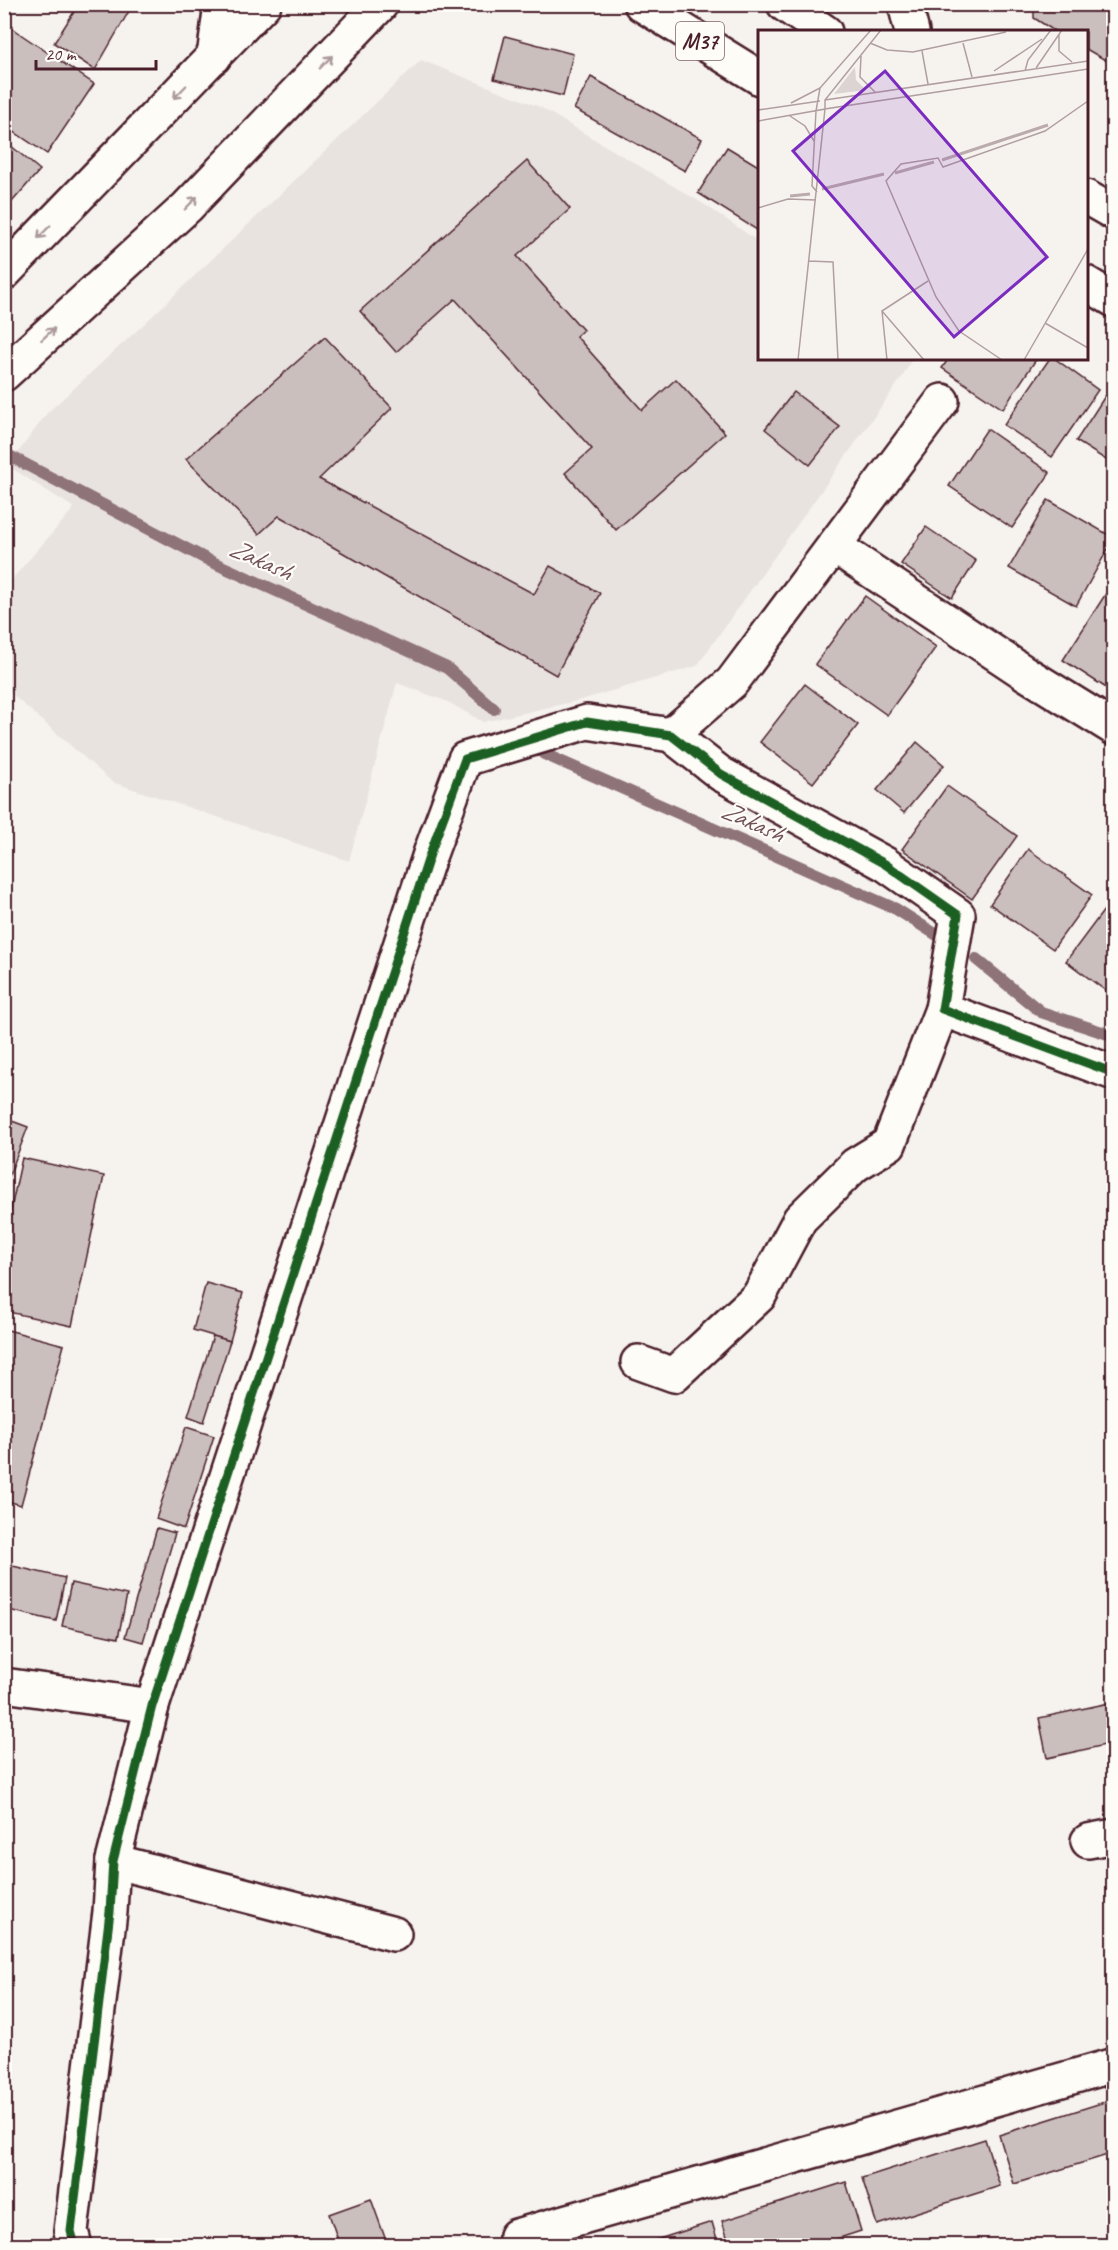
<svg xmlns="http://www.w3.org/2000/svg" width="1118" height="2250" viewBox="0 0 1118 2250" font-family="Caveat,sans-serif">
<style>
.built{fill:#e9e3e0}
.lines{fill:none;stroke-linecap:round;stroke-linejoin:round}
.stream{stroke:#8e7378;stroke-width:12}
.building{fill:#cbbfbe;stroke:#4a1f2b;stroke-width:1.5}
.minor-casing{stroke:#4a1f2b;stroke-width:38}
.major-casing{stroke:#4a1f2b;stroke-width:38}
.highway-casing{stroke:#4a1f2b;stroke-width:38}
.minor{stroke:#fdfcf7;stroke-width:33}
.major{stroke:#fdfcf7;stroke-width:33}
.highway{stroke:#fdfcf7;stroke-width:33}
.cycleway-casing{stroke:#fdfcf7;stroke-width:13}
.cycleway{stroke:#1b5e20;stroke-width:9}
.oneway{stroke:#ac999b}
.labels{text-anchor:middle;stroke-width:4.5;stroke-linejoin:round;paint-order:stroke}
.shield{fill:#fdfcf7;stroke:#806168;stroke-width:1.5}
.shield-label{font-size:22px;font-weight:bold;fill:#4a1f2b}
.water-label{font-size:26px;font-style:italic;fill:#725058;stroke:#fdfcf7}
.inset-river{fill:none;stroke:#bbabac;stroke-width:3}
.inset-road{fill:none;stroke:#b19ea1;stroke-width:1.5}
.view{fill:#7b2cbf;fill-opacity:0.15;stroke:#7b2cbf;stroke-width:3}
.inset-edge{fill:none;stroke:#4a1f2b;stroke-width:3}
</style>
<rect width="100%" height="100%" fill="#f6f3ef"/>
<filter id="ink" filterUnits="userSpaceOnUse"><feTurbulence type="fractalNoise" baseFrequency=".0167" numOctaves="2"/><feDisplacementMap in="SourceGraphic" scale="12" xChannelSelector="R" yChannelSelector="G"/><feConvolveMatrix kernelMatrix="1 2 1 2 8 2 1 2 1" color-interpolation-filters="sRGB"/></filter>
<g filter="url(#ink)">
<!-- built -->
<path class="built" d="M421 60 540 107 707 206 759 242 760 358 912 359 903 376 697 666 581 700 483 722 448 702 397 683 349 861 112 782 5 688V587L74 508 8 466 47 413 145 323Z"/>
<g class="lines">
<!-- stream -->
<g class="stream">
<path d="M4 453 210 561 447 668 494 709"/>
<path d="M544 754 896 909 940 937"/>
<path d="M976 959 1041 1012 1114 1036"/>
</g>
</g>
<!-- building -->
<g class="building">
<path d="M79 4H133L95 70 54 43Z"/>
<path d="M1034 4H1114V65L1086 49V32H1056L1034 18Z"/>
<path d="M4 23 94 84 47 154 4 125Z"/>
<path d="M505 36 573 54 563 96 494 79Z"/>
<path d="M591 77 702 139 685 171 574 109Z"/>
<path d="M4 140 40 170 4 211Z"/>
<path d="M727 147 760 167V232L698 193Z"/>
<path d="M527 161 570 209 517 256 583 330 576 336 642 410 676 379 725 433 616 530 565 473 592 449 455 299 396 352 360 311Z"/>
<path d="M325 337 392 408 319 479 534 594 550 566 600 593 556 675 279 516 259 534 186 459Z"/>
<path d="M949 358H1037L1003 409 942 368Z"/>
<path d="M1050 358H1054L1098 390 1052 457 1004 425Z"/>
<path d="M794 392 840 427 810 465 765 429Z"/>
<path d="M1105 396 1114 401V465L1076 441Z"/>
<path d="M987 429 1050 473 1012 528 949 486Z"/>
<path d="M1048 500 1114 538 1076 606 1009 568Z"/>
<path d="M926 527 976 561 952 598 901 564Z"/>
<path d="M1114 581V693L1063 660Z"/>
<path d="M865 596 936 647 887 715 815 664Z"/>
<path d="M805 684 858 725 813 783 760 742Z"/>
<path d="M917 742 944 765 904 813 877 790Z"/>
<path d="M947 786 1017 836 972 899 902 849Z"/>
<path d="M1028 849 1092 895 1053 949 990 904Z"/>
<path d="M1113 898H1114V997L1066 961Z"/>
<path d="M4 1118 28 1127 7 1181 4 1180Z"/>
<path d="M22 1158 104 1176 72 1326 4 1311V1241Z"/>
<path d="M206 1283 243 1293 230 1341 193 1330Z"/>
<path d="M4 1329 64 1345 21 1505 4 1500Z"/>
<path d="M213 1336 230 1341 204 1422 188 1416Z"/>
<path d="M186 1427 214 1436 184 1529 156 1519Z"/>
<path d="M157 1528 175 1533 143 1642 125 1637Z"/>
<path d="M4 1564 65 1578 56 1621 4 1609Z"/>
<path d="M71 1583 127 1595 118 1638 62 1626Z"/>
<path d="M1114 1702V1743L1047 1758 1039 1718Z"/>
<path d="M1114 2099V2153L1014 2184 999 2135Z"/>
<path d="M985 2139 1000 2186 877 2225 862 2178Z"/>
<path d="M846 2182 861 2231 815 2246H730L722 2221Z"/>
<path d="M371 2199 388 2246H340L329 2214Z"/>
<path d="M712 2222 719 2246H637Z"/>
</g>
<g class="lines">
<defs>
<g id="minor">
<path d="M834 546 1025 673 1114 728"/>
<path d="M671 735 732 682 942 401"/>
<path d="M638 1362 674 1375 759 1296 800 1219 855 1165 889 1144 942 1009"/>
<path d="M4 1685 152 1706"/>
<path d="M1088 1841 1114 1836"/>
<path d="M113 1861 394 1934"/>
<path d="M75 2246 71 2231 110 1912 113 1861 152 1706 430 854 465 759 587 722 671 735 721 774 885 864 958 915 942 1009 1114 1073"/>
<path d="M516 2246V2236L1114 2065"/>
</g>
<g id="major">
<path d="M641 4 760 78"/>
<path d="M784 4 825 32"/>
<path d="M1086 197 1114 213"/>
<path d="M4 273 264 4"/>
<path d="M1086 283 1114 300"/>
<path d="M4 374 187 207 381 4"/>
</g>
<g id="highway">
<path d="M905 4 912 32"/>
<path d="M214 57 221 4"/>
</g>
</defs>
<!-- minor casing -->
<use href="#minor" class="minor-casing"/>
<!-- major casing -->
<use href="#major" class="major-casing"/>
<!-- highway casing -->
<use href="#highway" class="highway-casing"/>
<!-- minor -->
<use href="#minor" class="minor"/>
<!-- major -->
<use href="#major" class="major"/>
<!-- highway -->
<use href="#highway" class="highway"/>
<defs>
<path id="cycleway" d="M75 2246 71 2231 110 1912 113 1861 152 1706 430 854 465 759 587 722 671 735 721 774 885 864 958 915 942 1009 1114 1073"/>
</defs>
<!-- cycleway casing -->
<use href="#cycleway" class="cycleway-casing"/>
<!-- cycleway -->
<use href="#cycleway" class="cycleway"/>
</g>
<!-- one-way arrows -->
<defs><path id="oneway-shaft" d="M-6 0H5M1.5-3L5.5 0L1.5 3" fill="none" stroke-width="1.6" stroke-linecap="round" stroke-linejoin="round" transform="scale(1.5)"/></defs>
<g class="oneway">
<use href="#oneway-shaft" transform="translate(326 62) rotate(-46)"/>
<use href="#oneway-shaft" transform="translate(180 92) rotate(134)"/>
<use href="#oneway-shaft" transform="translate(191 203) rotate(-46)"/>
<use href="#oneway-shaft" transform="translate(44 232) rotate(134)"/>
<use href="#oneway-shaft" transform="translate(48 334) rotate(-42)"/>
</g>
</g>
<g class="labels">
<!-- shield labels -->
<rect class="shield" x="676" y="22" width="48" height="38" rx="4.5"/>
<g class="shield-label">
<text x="700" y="49">M37</text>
</g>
<!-- water labels -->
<g class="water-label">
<text transform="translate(261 559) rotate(24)" y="9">Zakash</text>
<text transform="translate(753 821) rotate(24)" y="9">Zakash</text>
</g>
</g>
<!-- overview -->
<g transform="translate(758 30)">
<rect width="330" height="330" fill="#f6f3ef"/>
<path d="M97 37 98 50 108 60 76 64Z" fill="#dcd4d2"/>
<path class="inset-river" d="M184 130 290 95M137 143 176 132M64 159 126 144M32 166 52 164"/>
<path class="inset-road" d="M301 5V21L314 32M112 13 129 20 155 22 248 2M205 13 214 47M164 21 170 54M103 26 102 47 118 63M278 38 304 0M236 41 284 9M267 41 270 30 293 0M67 70 330 31M33 73 62 58M0 80 62 71M58 81 54 156 59 162M58 81 62 58 113 0M32 86 47 96 56 111M0 91 67 79V70L123 0M0 178 30 169 58 170M51 231 75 232 80 330M124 281 166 330M287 293 330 318M40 330 67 79 330 39M129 330 124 281 170 251M244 330 201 301 178 267 128 151 143 134 180 128 185 137 287 101 330 71M266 330 330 219"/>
<path class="view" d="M127 41 289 227 196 307 35 121Z"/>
<rect width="330" height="330" class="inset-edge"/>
</g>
<!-- margin -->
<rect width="1118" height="2250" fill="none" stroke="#fdfcf7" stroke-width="24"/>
<rect x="12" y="12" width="1094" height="2226" fill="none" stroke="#4a1f2b" stroke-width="2" filter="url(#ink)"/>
<!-- scale -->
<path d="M36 60v9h120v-9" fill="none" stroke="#4a1f2b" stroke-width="3"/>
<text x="45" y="60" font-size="18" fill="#4a1f2b" stroke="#fdfcf7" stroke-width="4.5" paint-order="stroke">20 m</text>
</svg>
